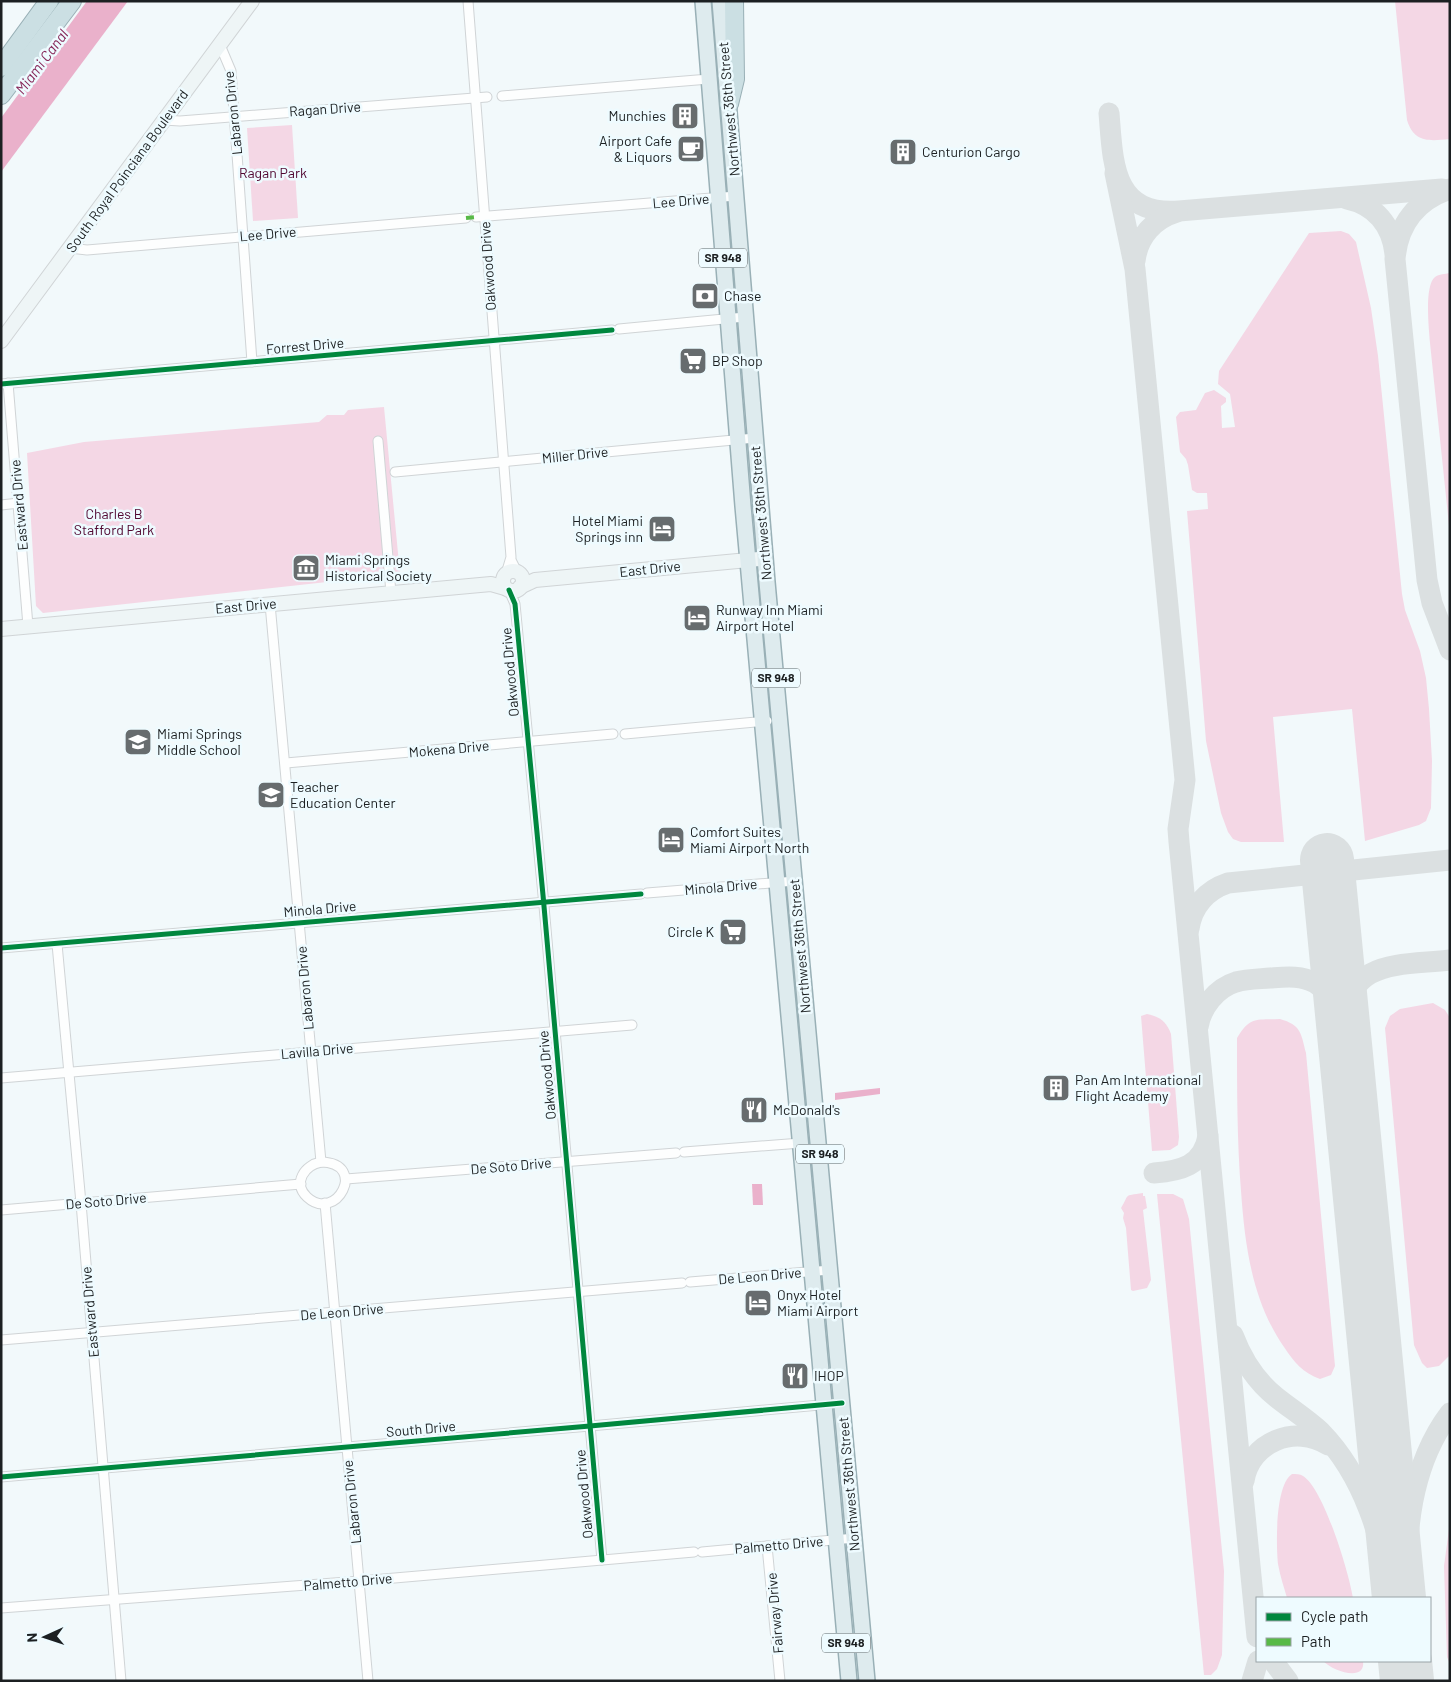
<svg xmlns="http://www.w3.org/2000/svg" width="1451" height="1682" viewBox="0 0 1451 1682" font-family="Barlow,sans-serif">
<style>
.green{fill:#f4d7e5}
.water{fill:#eab1cb}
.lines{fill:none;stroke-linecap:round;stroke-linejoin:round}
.taxiway{stroke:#dbe0e1;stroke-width:21}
.runway{stroke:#dbe0e1;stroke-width:54}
.street-casing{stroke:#d0d4d6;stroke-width:11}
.secondary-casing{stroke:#d0d4d6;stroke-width:16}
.primary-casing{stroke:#99b0b6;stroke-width:18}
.highway-casing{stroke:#99b0b6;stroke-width:20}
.street{stroke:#fdfefe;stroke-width:9}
.secondary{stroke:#eef5f6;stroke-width:14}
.primary{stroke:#deebee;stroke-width:15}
.highway{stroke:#cbdfe3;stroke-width:18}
.quiet{stroke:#58b947;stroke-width:4;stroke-dasharray:8 4;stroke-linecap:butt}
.cycleway-casing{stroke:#eefbff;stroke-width:8}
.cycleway{stroke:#00873e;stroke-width:5}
.labels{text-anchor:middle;stroke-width:5;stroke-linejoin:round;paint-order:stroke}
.shield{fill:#eefbff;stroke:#5b6264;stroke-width:1}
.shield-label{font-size:12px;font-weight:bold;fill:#1c2022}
.street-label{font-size:14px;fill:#1c2022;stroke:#eefbff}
.poi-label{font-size:14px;fill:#1c2022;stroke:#eefbff;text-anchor:start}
.park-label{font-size:14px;fill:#500630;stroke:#eefbff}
.water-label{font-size:15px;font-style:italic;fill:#872759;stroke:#eefbff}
</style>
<rect width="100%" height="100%" fill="#f2f9fb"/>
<!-- green -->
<g class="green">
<path d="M1395 1H1450V139C1429 141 1414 143 1407 120Z"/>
<path d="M292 125 298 218 253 221 247 128Z"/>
<path d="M1341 231 1349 234 1356 242 1371 308 1378 356 1402 594 1405 610 1420 651 1426 678 1429 709 1432 761 1431 808 1426 821 1419 825 1365 841 1352 709 1273 717 1284 842H1241L1233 839 1228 832 1221 813 1206 741 1187 511 1208 509 1207 493H1197L1192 490 1188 465 1186 459 1180 452 1176 417 1180 412 1196 410 1205 393 1214 390 1226 398V402L1221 406 1222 428 1235 427 1230 394 1218 384 1219 371 1309 233Z"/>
<path d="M1450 273V535L1430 343C1429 329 1424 286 1435 277 1439 274 1445 274 1450 273Z"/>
<path d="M384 407 400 574 43 613 36 606 27 453 84 442 319 422 327 415H344L348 410Z"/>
<path d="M1433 1003 1445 1010 1450 1018V1355L1439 1366 1427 1368 1422 1363 1414 1345 1385 1028 1390 1016 1400 1009Z"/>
<path d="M1147 1014C1160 1017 1166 1021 1171 1034L1179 1137 1178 1145 1170 1150 1152 1151 1141 1016Z"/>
<path d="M1280 1019C1301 1025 1301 1033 1306 1053L1335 1366 1331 1375 1320 1379C1303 1373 1294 1362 1284 1347 1252 1301 1245 1246 1241 1191 1237 1140 1237 1089 1237 1038 1250 1016 1256 1020 1280 1019Z"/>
<path d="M1143 1193V1196H1145L1147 1208 1143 1210 1151 1280 1147 1288 1133 1291 1131 1290 1126 1228 1123 1218 1124 1213 1121 1208C1130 1194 1122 1196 1143 1193Z"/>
<path d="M1157 1194H1173L1183 1199 1189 1219 1224 1571 1222 1655 1217 1669 1211 1675H1204Z"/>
<path d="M1292 1474C1296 1474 1300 1474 1303 1476 1324 1489 1349 1573 1353 1598H1287C1284 1587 1280 1576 1278 1564 1276 1545 1275 1485 1292 1474Z"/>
<path d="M1450 1522V1664L1447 1657 1444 1566Z"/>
<path d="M1323 1661H1363C1366 1682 1334 1672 1323 1661Z"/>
</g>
<!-- water -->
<g class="water">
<path d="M87 1H128L1 172V118Z"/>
<path d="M880 1088V1094L835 1100V1093Z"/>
<path d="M752 1184H762L763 1205H753Z"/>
</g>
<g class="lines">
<!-- taxiway -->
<g class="taxiway">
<path d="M1109 113C1113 162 1112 216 1179 211L1442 189"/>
<path d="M1115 173 1135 269 1185 780 1178 829 1179 842 1257 1637"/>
<path d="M1450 189C1417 200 1398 224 1395 259L1427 580 1432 603 1450 650"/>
<path d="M1347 199C1375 205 1392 225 1395 254"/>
<path d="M1135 261C1138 236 1154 219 1177 212"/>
<path d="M1189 929C1192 906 1207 890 1228 883L1450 860"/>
<path d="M1344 1026C1347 958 1399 966 1450 960"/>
<path d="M1198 1027C1201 1008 1216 988 1236 982 1247 979 1259 979 1270 978 1285 977 1301 975 1315 983 1332 993 1340 1012 1343 1031"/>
<path d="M1154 1173C1180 1171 1203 1166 1208 1136"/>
<path d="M1233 1335C1242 1359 1256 1381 1276 1397 1291 1409 1307 1419 1321 1432 1364 1476 1382 1539 1392 1598"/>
<path d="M1244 1481C1250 1442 1295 1424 1328 1445"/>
<path d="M1407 1598C1405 1534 1410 1466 1450 1413"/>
<path d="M1273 1661 1288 1681"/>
<path d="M1403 1661 1406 1681"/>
<path d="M1252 1681 1258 1661"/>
</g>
<!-- runway -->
<g class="runway">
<path d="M1327 860 1399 1598"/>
<path d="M1405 1661 1407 1681"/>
</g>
<defs>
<g id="street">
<path d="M468 1 511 557 506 574"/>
<path d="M220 45 231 71 252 362"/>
<path d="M502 96 709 79"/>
<path d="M164 120 180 121 487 97"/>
<path d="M476 217 736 196"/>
<path d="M70 248 87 250 466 218"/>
<path d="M619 329 745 317"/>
<path d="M8 383 28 626"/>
<path d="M1 384 612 330"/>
<path d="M378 441 391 593"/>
<path d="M395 472 755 438"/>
<path d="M1 505 19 503"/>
<path d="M511 560 517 572"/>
<path d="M509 590 515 604 543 895 602 1560"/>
<path d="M270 604 321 1162"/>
<path d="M625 734 767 721"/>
<path d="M286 763 613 734"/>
<path d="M647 893 795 881"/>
<path d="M57 944 81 1203 121 1681"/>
<path d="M1 948 641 894"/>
<path d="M1 1078 632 1025"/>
<path d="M684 1152 801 1143"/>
<path d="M321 1162C369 1163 336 1224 307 1197 292 1183 305 1165 321 1162Z"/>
<path d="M346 1179 676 1153"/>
<path d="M325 1203 368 1681"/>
<path d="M1 1210 301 1184"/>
<path d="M690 1282 830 1270"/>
<path d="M1 1340 682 1283"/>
<path d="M1 1477 590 1426 842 1403"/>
<path d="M767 1546 780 1681"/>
<path d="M702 1552 855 1538"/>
<path d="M1 1608 360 1581 694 1552"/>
</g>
<g id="secondary">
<path d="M1 341 252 1"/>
<circle cx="513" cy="581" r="10"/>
<path d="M520 587 535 580 759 559"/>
<path d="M1 629 491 584 505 588"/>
</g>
<g id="primary">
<path d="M703 1 743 506 849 1681"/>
<path d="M720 1 767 582 867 1681"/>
</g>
<g id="highway">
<path d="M1 67 49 1"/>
<path d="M1 95 72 1"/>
<path d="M729 104 735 79 734 1"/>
</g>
</defs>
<!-- street casing -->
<use href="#street" class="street-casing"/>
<!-- secondary casing -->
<use href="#secondary" class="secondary-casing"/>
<!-- primary casing -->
<use href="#primary" class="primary-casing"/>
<!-- highway casing -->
<use href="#highway" class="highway-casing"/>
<!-- street -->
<use href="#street" class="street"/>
<!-- secondary -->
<use href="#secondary" class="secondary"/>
<!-- primary -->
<use href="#primary" class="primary"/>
<!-- highway -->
<use href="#highway" class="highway"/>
<!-- quiet -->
<path class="quiet" d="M466 218 476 217"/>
<defs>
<g id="cycleway">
<path d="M1 384 612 330"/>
<path d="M509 590 515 604 543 895 602 1560"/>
<path d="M1 948 641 894"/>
<path d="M1 1477 590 1426 842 1403"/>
</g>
</defs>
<!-- cycleway casing -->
<use href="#cycleway" class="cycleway-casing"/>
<!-- cycleway -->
<use href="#cycleway" class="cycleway"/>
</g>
<!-- icons -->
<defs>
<symbol id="building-square" viewBox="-11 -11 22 22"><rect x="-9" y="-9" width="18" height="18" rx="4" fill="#676c6e" stroke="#eefbff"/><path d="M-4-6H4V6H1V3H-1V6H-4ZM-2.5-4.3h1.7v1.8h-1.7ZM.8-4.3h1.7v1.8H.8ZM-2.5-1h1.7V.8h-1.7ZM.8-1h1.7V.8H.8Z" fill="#fff"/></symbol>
<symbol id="cafe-square" viewBox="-11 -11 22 22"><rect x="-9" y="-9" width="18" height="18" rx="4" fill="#676c6e" stroke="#eefbff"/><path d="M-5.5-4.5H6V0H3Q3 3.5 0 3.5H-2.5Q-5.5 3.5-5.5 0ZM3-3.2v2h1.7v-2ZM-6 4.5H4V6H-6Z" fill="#fff"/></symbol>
<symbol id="bank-square" viewBox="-11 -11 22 22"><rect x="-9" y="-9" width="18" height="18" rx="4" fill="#676c6e" stroke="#eefbff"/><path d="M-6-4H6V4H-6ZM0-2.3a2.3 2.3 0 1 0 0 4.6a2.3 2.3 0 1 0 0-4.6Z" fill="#fff"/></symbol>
<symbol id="supermarket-square" viewBox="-11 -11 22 22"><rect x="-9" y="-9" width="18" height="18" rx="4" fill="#676c6e" stroke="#eefbff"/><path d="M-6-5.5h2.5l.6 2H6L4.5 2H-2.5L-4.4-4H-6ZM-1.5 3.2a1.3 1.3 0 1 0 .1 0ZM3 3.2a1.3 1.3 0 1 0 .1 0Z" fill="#fff"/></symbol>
<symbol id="hotel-square" viewBox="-11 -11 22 22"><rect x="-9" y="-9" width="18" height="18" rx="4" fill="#676c6e" stroke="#eefbff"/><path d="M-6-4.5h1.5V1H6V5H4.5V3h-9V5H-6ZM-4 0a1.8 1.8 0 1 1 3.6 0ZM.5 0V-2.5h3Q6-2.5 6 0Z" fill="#fff"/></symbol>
<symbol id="museum-square" viewBox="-11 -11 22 22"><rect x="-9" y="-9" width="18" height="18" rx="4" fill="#676c6e" stroke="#eefbff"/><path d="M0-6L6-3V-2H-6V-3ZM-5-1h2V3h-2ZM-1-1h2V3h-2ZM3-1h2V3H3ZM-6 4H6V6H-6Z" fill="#fff"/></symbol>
<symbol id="school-square" viewBox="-11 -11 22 22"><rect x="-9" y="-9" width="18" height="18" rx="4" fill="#676c6e" stroke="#eefbff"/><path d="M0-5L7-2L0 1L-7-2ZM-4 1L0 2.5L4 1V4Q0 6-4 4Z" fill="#fff"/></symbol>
<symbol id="restaurant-square" viewBox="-11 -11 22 22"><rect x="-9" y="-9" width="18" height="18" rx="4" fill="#676c6e" stroke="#eefbff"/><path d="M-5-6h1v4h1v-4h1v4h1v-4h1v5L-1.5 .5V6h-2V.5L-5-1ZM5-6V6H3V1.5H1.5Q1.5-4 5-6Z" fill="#fff"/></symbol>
</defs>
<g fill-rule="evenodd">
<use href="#building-square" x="669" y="100" width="32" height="32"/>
<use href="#cafe-square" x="675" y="133" width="32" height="32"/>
<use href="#building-square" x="887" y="136" width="32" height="32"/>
<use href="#bank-square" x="689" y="280" width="32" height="32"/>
<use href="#supermarket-square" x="677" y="345" width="32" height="32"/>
<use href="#hotel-square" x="646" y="513" width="32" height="32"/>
<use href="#museum-square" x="290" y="552" width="32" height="32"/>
<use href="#hotel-square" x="681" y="602" width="32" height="32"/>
<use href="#school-square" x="122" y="726" width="32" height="32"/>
<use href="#school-square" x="255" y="779" width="32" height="32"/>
<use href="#hotel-square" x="655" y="824" width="32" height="32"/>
<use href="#supermarket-square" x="717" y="916" width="32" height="32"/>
<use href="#building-square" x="1040" y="1072" width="32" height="32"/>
<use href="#restaurant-square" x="738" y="1094" width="32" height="32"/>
<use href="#hotel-square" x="742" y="1287" width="32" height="32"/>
<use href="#restaurant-square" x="779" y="1360" width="32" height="32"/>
</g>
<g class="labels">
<!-- shield labels -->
<g class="shield">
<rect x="699" y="248.5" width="48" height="19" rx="4"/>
<rect x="752" y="668.5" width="48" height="19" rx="4"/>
<rect x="796" y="1144.5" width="48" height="19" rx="4"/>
<rect x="822" y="1633.5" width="48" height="19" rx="4"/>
</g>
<g class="shield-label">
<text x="723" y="262">SR 948</text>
<text x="776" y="682">SR 948</text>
<text x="820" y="1158">SR 948</text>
<text x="846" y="1647">SR 948</text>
</g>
<!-- street labels -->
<g class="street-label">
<text transform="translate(325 109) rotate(-4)" y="5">Ragan Drive</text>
<text transform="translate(729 109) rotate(-95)" y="5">Northwest 36th Street</text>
<text transform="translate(233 113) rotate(-96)" y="5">Labaron Drive</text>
<text transform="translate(127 171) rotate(-54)" y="5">South Royal Poinciana Boulevard</text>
<text transform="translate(681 201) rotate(-5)" y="5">Lee Drive</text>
<text transform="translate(268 234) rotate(-5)" y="5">Lee Drive</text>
<text transform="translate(488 266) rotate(-94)" y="5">Oakwood Drive</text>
<text transform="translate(305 346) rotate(-5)" y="5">Forrest Drive</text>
<text transform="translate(575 455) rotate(-6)" y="5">Miller Drive</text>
<text transform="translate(19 505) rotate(-95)" y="5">Eastward Drive</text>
<text transform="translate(761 513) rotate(-95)" y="5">Northwest 36th Street</text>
<text transform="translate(650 569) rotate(-6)" y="5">East Drive</text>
<text transform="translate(246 606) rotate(-5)" y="5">East Drive</text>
<text transform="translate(510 672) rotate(-95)" y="5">Oakwood Drive</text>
<text transform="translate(449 749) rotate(-5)" y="5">Mokena Drive</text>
<text transform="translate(721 887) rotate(-5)" y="5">Minola Drive</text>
<text transform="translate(320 909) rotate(-5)" y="5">Minola Drive</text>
<text transform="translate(800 946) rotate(-95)" y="5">Northwest 36th Street</text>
<text transform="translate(305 988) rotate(-95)" y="5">Labaron Drive</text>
<text transform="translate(317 1051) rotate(-5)" y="5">Lavilla Drive</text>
<text transform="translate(547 1075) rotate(-95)" y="5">Oakwood Drive</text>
<text transform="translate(511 1166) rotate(-5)" y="5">De Soto Drive</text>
<text transform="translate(106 1201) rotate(-5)" y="5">De Soto Drive</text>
<text transform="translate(760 1276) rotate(-5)" y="5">De Leon Drive</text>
<text transform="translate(90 1312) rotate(-95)" y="5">Eastward Drive</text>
<text transform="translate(342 1312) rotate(-5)" y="5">De Leon Drive</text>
<text transform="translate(421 1429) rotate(-5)" y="5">South Drive</text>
<text transform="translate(849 1484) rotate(-95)" y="5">Northwest 36th Street</text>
<text transform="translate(584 1494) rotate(-95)" y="5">Oakwood Drive</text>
<text transform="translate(352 1502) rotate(-96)" y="5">Labaron Drive</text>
<text transform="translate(779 1545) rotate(-5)" y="5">Palmetto Drive</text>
<text transform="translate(348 1582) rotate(-5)" y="5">Palmetto Drive</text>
<text transform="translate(775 1613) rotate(-95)" y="5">Fairway Drive</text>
</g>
<!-- poi labels -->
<g class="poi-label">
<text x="666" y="121" text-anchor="end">Munchies</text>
<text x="672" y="146" text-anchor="end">Airport Cafe<tspan x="672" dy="16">&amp; Liquors</tspan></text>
<text x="922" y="157">Centurion Cargo</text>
<text x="724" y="301">Chase</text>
<text x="712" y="366">BP Shop</text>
<text x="643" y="526" text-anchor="end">Hotel Miami<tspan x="643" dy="16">Springs inn</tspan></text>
<text x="325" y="565">Miami Springs<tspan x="325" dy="16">Historical Society</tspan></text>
<text x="716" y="615">Runway Inn Miami<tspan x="716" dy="16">Airport Hotel</tspan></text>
<text x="157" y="739">Miami Springs<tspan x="157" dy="16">Middle School</tspan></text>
<text x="290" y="792">Teacher<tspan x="290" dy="16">Education Center</tspan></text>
<text x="690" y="837">Comfort Suites<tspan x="690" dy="16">Miami Airport North</tspan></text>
<text x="714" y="937" text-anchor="end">Circle K</text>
<text x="1075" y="1085">Pan Am International<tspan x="1075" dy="16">Flight Academy</tspan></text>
<text x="773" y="1115">McDonald's</text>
<text x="777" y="1300">Onyx Hotel<tspan x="777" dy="16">Miami Airport</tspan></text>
<text x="814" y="1381">IHOP</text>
</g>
<!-- park labels -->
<g class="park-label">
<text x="273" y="178">Ragan Park</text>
<text x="114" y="519">Charles B<tspan x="114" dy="16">Stafford Park</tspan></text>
</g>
<!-- water labels -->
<g class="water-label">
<text transform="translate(42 62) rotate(-53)" y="5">Miami Canal</text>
</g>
</g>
<!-- border -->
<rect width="1451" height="1682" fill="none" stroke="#1c2022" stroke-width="5"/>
<!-- legend -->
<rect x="1256" y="1597" width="175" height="65" fill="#eefbff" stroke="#9aa3a7"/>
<rect x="1266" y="1613" width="25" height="8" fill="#00873e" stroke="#9aa3a7"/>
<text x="1301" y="1622" font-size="15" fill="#1c2022">Cycle path</text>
<rect x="1266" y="1638" width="25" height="8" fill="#58b947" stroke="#9aa3a7"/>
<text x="1301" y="1647" font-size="15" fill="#1c2022">Path</text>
<!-- north arrow -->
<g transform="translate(45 1637) rotate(267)" stroke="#eefbff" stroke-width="4" paint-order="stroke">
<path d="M0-4L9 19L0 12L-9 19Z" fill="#1c2022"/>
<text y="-8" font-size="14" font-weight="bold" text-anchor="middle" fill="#1c2022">N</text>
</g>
</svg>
